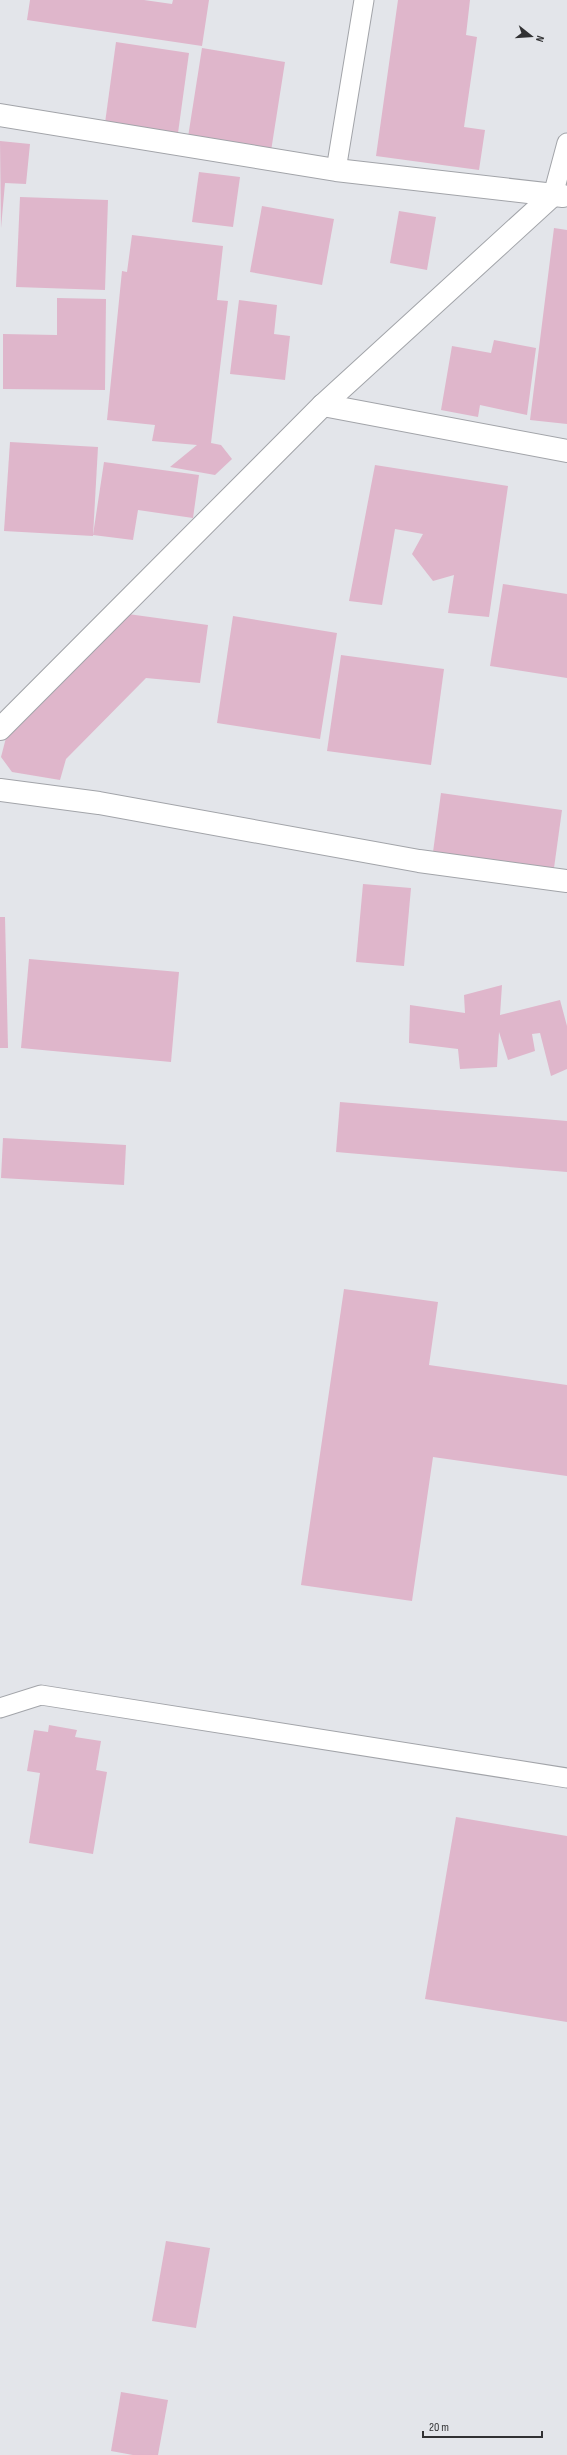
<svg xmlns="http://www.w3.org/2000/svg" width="567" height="2455" viewBox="0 0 567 2455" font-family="'Sofia Sans Condensed',sans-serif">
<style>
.building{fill:#dfb6cb}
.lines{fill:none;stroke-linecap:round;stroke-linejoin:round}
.lane-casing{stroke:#a2a4a9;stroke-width:21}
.street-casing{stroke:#a2a4a9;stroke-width:24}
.lane{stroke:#fff;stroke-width:19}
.street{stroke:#fff;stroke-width:22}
</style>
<rect width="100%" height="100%" fill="#e3e5ea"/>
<!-- building -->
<g class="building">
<path d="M30 0H144L172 4 173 0H209L202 46 27 20Z"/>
<path d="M398 0H470L466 35 477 37 464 127 485 130 479 170 376 156Z"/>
<path d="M116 42 189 53 178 133 105 123Z"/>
<path d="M202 48 285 62 271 151 188 137Z"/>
<path d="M0 141 30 144 26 184 5 183 1 228Z"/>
<path d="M199 172 240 177 233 227 192 222Z"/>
<path d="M20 197 108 200 105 290 16 287Z"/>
<path d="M262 206 334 219 322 285 250 272Z"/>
<path d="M399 211 436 217 427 270 390 263Z"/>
<path d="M554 228 567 230V424L530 420Z"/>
<path d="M132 235 223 246 217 300 228 301 211 443 221 445 232 459 215 475 170 467 197 445 152 441 155 425 107 420 122 271 127 272Z"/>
<path d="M57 298 106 299 105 390 3 389V334L57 335Z"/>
<path d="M239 300 277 305 274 334 290 336 285 380 230 374Z"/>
<path d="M494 340 536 348 527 415 480 405 478 417 441 410 452 346 491 353Z"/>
<path d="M10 442 98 447 93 536 4 531Z"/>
<path d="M104 462 199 475 193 518 138 510 133 540 93 535Z"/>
<path d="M375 465 508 486 489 617 448 613 454 575 433 581 412 554 423 534 395 529 382 605 349 601Z"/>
<path d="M503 584 567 594V678L490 666Z"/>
<path d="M128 614 208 625 200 683 146 678 66 759 60 780 12 772 1 757 7 734Z"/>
<path d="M233 616 337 633 320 739 217 723Z"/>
<path d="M341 655 444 669 431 765 327 751Z"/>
<path d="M441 793 562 810 554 868 433 852Z"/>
<path d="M363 884 411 888 404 966 356 962Z"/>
<path d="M0 917H5L8 1048H0Z"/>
<path d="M29 959 179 972 171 1062 21 1048Z"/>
<path d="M502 985 500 1015 560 1000 567 1026V1069L551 1076 540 1033 532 1034 535 1051 508 1060 499 1032 497 1067 460 1069 458 1049 409 1043 410 1005 465 1013 464 995Z"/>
<path d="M340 1102 567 1121V1172L336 1152Z"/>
<path d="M3 1138 126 1145 124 1185 1 1178Z"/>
<path d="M344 1289 438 1302 429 1365 567 1385V1476L433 1457 412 1601 301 1585Z"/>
<path d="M49 1725 77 1730 75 1737 101 1741 96 1770 107 1772 93 1854 29 1843 40 1773 27 1771 34 1730 48 1732Z"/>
<path d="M456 1817 567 1836V2022L425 1999Z"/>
<path d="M166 2241 210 2248 196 2328 152 2321Z"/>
<path d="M121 2392 168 2400 158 2455H133L111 2451Z"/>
</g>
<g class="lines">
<defs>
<g id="lane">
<path d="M336 170 364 0"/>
<path d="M553 195 567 143"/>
<path d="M0 1708 41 1695 567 1778"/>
</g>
<g id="street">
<path d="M0 115 336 170 563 196"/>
<path d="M323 405 567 451"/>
<path d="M0 729 323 405 553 195"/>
<path d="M0 790 99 803 419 861 567 881"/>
</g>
</defs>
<!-- lane casing -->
<use href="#lane" class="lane-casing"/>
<!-- street casing -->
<use href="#street" class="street-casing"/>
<!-- lane -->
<use href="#lane" class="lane"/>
<!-- street -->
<use href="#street" class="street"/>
</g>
<!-- north arrow -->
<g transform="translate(531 36) rotate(107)" stroke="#e3e5ea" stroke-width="3" paint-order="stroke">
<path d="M0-3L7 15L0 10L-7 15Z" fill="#313133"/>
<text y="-6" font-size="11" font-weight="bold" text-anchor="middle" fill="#313133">N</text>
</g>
<!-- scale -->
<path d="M423 2431v6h119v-6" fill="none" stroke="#313133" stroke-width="2"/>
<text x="429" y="2431" font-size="12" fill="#313133" stroke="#e3e5ea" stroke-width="3" paint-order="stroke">20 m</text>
</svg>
